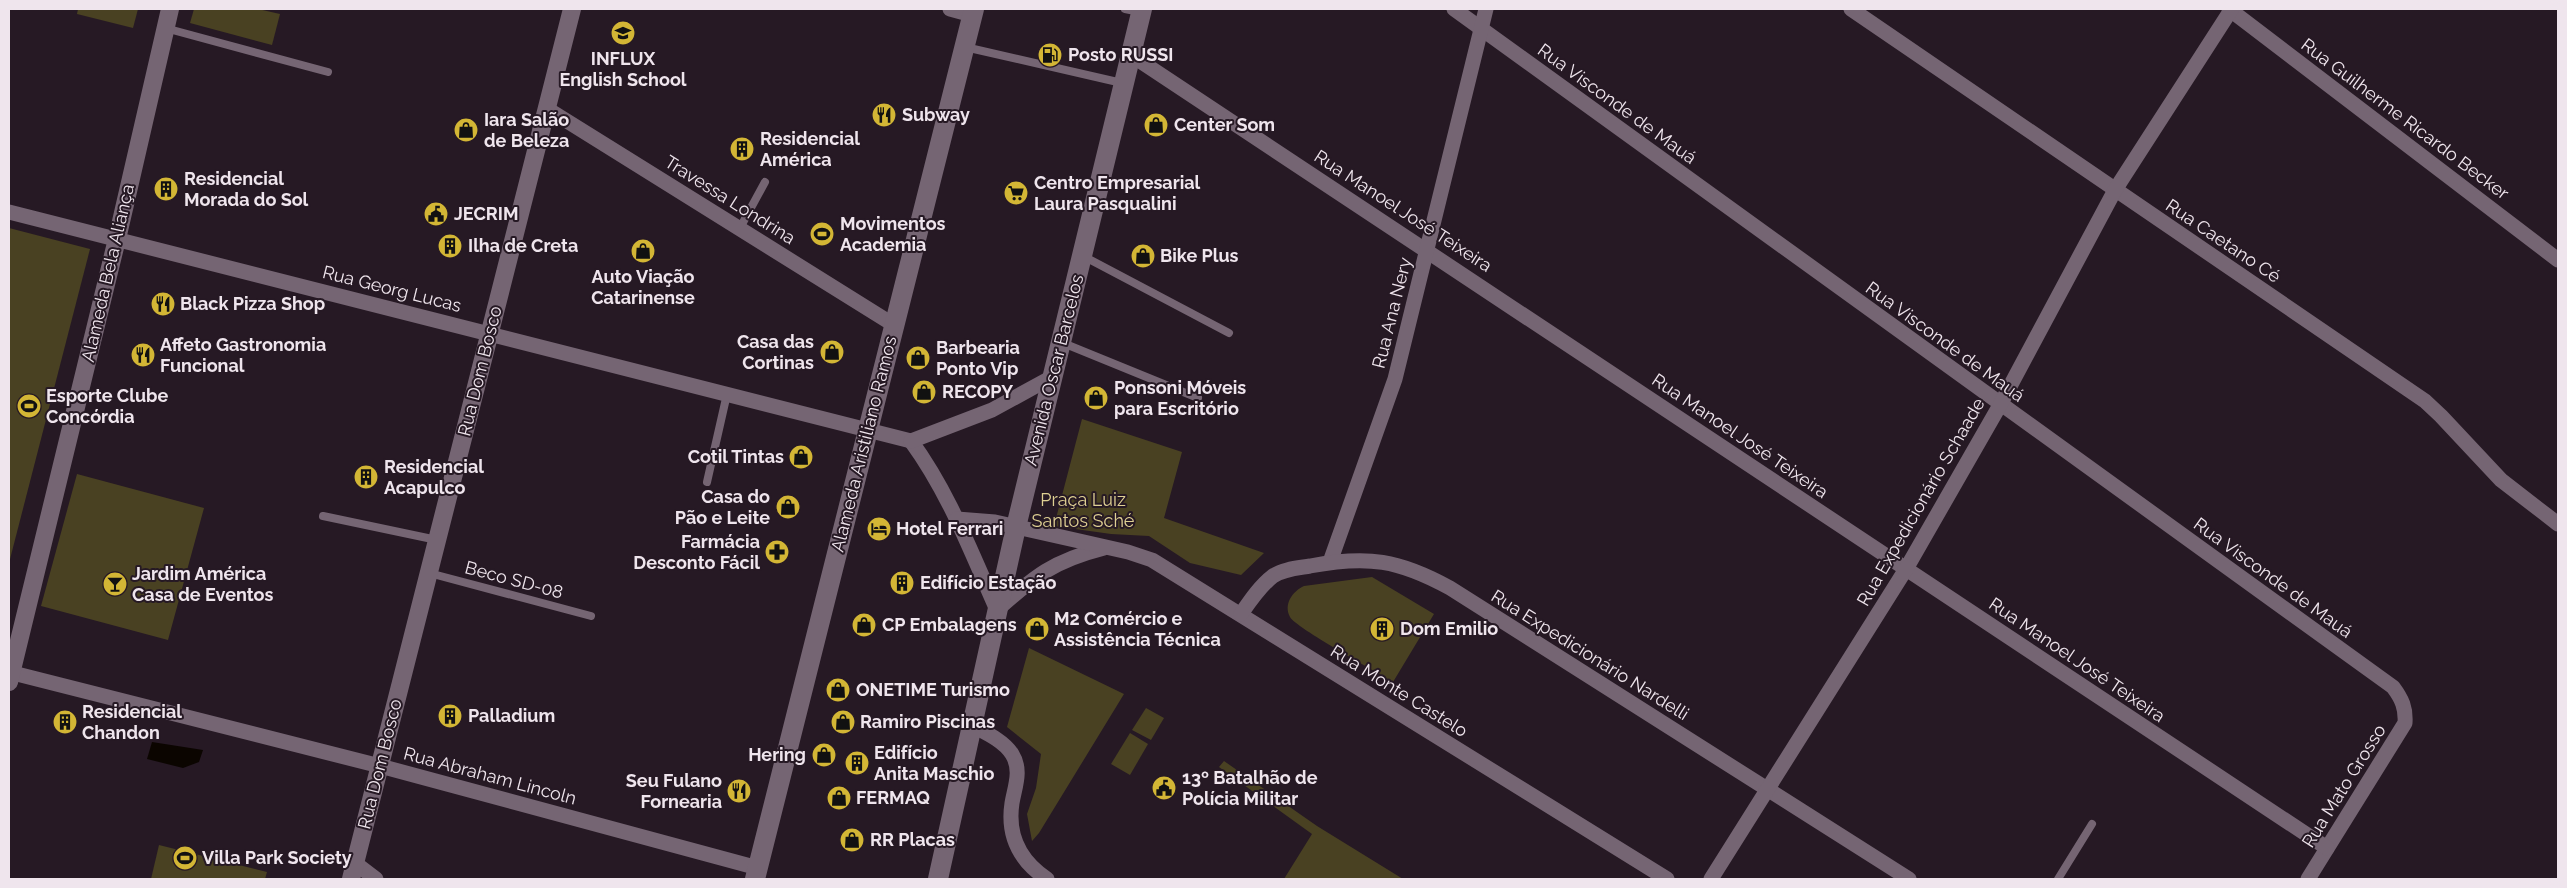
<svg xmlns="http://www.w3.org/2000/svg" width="2567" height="888" viewBox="0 0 2567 888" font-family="Raleway,sans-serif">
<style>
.green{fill:#494122}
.water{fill:#0b0500}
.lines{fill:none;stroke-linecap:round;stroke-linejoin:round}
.service{stroke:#756573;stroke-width:8}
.minor{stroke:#756573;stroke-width:15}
.tertiary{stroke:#756573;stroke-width:18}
.secondary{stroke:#756573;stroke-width:20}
.labels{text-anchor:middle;stroke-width:4;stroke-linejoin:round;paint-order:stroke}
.poi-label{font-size:18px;font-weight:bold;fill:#efe5ed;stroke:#261924;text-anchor:start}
.street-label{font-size:18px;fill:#efe5ed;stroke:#261924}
.park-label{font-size:18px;fill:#dfd093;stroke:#261924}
</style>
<rect width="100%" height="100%" fill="#261924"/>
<!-- green -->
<g class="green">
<path d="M78 9H138L133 28 77 14Z"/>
<path d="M194 9H258L280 14 272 45 190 23Z"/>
<path d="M9 228 90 249 9 563Z"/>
<path d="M1082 419 1182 452 1164 518 1264 553 1241 575 1190 563 1149 536 1111 534 1054 526Z"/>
<path d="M77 474 204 508 168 640 41 606Z"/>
<path d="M1372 577 1434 614 1393 682C1377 672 1296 628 1290 617 1283 604 1293 591 1304 586Z"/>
<path d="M1029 648 1124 694 1039 833 1032 841 1027 814 1036 788 1041 754 1007 727Z"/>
<path d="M1146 708 1164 718 1151 740 1132 730Z"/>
<path d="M1130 733 1148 744 1130 775 1111 764Z"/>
<path d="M1224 761 1317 826 1403 879H1284L1312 834 1219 767Z"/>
<path d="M159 845 267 872 265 879H151Z"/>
</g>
<!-- water -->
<path class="water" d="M152 742 203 750 199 762 183 768 147 759Z"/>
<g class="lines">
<!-- service -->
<g class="service">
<path d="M1125 9 1140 12"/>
<path d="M165 28 328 72"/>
<path d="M965 47 1122 83"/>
<path d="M740 228 765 182"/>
<path d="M1083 256 1229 333"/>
<path d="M1063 343 1198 398"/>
<path d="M707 482 727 394"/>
<path d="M323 516 437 540"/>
<path d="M429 573 591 616"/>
<path d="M2058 879 2092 824"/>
</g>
<!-- minor -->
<g class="minor">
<path d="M950 9 972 15"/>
<path d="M1454 9 2393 687C2402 699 2406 708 2405 723L2308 879"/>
<path d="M1851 9 2425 401 2441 416 2501 480 2558 524"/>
<path d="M2229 9 2558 260"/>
<path d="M1131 55 2327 848"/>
<path d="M546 108 894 325"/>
<path d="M9 212 911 441"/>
<path d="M911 441C949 493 971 552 997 610 1035 576 1053 561 1104 548"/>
<path d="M911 441 992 410 1054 376"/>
<path d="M957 519 995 522 1128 552 1152 560 1667 879"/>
<path d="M1330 562 1395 379 1486 9"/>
<path d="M1241 614C1250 601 1260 586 1273 576 1283 569 1298 568 1310 566 1368 555 1399 560 1450 588L1909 879"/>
<path d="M9 672 380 766 758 868"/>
<path d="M971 725C984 732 1003 740 1012 754 1022 770 1015 786 1012 803 1007 836 1020 861 1047 879"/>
<path d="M355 863 376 879"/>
<path d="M1711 879 1906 569 2000 405 2115 190 2231 10"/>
</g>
<!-- tertiary -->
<g class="tertiary">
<path d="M9 682 117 239 170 9"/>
<path d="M351 879 572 9"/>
</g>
<!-- secondary -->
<g class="secondary">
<path d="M755 879 974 9"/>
<path d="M938 879 1016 527 1142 9"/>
</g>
</g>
<!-- icons -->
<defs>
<symbol id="school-disc" viewBox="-11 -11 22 22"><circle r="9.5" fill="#d3b635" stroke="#261924"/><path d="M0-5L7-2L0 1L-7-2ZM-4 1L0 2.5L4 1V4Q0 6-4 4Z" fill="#111"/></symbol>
<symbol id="fuel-disc" viewBox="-11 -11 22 22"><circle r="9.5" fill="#d3b635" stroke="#261924"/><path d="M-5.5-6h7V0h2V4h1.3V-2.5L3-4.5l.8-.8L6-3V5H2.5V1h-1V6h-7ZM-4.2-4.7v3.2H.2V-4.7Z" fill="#111"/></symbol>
<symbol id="restaurant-disc" viewBox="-11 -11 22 22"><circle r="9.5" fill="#d3b635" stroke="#261924"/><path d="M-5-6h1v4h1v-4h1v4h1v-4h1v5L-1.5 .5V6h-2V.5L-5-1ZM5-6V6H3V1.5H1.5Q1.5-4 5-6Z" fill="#111"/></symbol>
<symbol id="shop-disc" viewBox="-11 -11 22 22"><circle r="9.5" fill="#d3b635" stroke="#261924"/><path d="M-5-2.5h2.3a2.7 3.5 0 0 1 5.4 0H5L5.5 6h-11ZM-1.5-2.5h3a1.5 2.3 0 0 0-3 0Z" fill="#111"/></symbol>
<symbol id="building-disc" viewBox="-11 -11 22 22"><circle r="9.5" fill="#d3b635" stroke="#261924"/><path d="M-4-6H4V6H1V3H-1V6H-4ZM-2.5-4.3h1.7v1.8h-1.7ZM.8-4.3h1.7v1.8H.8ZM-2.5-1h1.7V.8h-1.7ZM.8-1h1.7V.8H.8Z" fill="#111"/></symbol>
<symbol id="supermarket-disc" viewBox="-11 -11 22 22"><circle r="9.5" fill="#d3b635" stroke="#261924"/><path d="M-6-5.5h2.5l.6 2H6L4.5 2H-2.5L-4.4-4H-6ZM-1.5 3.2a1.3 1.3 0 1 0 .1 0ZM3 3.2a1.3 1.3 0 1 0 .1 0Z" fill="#111"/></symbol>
<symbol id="civic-disc" viewBox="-11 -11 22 22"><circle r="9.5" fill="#d3b635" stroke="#261924"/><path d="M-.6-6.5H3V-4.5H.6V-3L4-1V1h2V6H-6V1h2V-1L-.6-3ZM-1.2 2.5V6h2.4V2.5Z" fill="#111"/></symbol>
<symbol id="stadium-disc" viewBox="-11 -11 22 22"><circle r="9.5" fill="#d3b635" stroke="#261924"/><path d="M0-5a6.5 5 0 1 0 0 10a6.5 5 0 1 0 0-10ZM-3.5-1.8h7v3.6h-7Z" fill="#111"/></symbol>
<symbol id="hotel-disc" viewBox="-11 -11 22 22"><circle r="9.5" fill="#d3b635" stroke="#261924"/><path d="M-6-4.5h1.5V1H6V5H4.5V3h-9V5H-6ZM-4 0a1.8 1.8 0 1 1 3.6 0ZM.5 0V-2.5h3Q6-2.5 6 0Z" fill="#111"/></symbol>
<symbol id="pharmacy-disc" viewBox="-11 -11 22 22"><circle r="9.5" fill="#d3b635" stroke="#261924"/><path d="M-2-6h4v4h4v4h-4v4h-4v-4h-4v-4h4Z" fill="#111"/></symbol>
<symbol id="bar-disc" viewBox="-11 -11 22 22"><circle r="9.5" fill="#d3b635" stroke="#261924"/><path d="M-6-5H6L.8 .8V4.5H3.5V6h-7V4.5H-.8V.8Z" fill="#111"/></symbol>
</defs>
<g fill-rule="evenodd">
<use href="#school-disc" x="609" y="19" width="28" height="28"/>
<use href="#fuel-disc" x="1036" y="41" width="28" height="28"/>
<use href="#restaurant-disc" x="870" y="101" width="28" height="28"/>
<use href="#shop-disc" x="1142" y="111" width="28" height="28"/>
<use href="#shop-disc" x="452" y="116" width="28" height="28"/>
<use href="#building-disc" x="728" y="135" width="28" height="28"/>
<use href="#building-disc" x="152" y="175" width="28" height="28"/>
<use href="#supermarket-disc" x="1002" y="179" width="28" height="28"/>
<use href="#civic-disc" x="422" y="200" width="28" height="28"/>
<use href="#stadium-disc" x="808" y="220" width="28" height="28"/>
<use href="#building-disc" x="436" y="232" width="28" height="28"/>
<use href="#shop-disc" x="629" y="237" width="28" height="28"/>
<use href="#shop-disc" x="1129" y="242" width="28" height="28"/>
<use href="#restaurant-disc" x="149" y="290" width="28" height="28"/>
<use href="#shop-disc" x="818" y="338" width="28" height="28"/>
<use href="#restaurant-disc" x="129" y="341" width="28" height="28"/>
<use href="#shop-disc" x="904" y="344" width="28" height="28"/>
<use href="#shop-disc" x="910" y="378" width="28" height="28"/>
<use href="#shop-disc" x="1082" y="384" width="28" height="28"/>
<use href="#stadium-disc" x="15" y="392" width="28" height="28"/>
<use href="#shop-disc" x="787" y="443" width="28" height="28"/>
<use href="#building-disc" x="352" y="463" width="28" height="28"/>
<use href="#shop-disc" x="774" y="493" width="28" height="28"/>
<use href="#hotel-disc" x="865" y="515" width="28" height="28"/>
<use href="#pharmacy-disc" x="763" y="538" width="28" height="28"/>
<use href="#building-disc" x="888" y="569" width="28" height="28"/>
<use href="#bar-disc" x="101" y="570" width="28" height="28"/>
<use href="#shop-disc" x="850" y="611" width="28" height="28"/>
<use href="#shop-disc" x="1023" y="615" width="28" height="28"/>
<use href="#building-disc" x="1368" y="615" width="28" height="28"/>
<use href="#shop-disc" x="824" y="676" width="28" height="28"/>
<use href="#building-disc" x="436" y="702" width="28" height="28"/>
<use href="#building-disc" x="51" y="708" width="28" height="28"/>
<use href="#shop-disc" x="829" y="708" width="28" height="28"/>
<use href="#shop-disc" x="810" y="741" width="28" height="28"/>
<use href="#building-disc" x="843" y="749" width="28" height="28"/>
<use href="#civic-disc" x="1150" y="774" width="28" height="28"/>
<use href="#restaurant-disc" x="725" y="777" width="28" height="28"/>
<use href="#shop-disc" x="825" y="784" width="28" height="28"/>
<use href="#shop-disc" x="838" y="826" width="28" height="28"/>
<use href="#stadium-disc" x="171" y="844" width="28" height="28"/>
</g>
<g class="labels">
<!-- poi labels -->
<g class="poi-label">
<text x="1068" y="61">Posto RUSSI</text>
<text x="623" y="65" text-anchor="middle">INFLUX<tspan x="623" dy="21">English School</tspan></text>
<text x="902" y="121">Subway</text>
<text x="484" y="126">Iara Salão<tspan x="484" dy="21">de Beleza</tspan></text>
<text x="1174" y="131">Center Som</text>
<text x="760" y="145">Residencial<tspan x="760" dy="21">América</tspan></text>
<text x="184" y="185">Residencial<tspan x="184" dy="21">Morada do Sol</tspan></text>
<text x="1034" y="189">Centro Empresarial<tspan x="1034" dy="21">Laura Pasqualini</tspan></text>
<text x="454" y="220">JECRIM</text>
<text x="840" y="230">Movimentos<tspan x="840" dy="21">Academia</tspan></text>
<text x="468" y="252">Ilha de Creta</text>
<text x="1160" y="262">Bike Plus</text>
<text x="643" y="283" text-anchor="middle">Auto Viação<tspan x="643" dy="21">Catarinense</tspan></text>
<text x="180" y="310">Black Pizza Shop</text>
<text x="814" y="348" text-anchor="end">Casa das<tspan x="814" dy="21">Cortinas</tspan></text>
<text x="160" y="351">Affeto Gastronomia<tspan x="160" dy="21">Funcional</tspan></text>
<text x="936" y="354">Barbearia<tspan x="936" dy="21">Ponto Vip</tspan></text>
<text x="1114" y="394">Ponsoni Móveis<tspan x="1114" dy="21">para Escritório</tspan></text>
<text x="942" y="398">RECOPY</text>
<text x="46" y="402">Esporte Clube<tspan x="46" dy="21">Concórdia</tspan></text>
<text x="784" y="463" text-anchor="end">Cotil Tintas</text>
<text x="384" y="473">Residencial<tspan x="384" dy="21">Acapulco</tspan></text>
<text x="770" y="503" text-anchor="end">Casa do<tspan x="770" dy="21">Pão e Leite</tspan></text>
<text x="896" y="535">Hotel Ferrari</text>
<text x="760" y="548" text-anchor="end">Farmácia<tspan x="760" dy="21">Desconto Fácil</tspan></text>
<text x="132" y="580">Jardim América<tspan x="132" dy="21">Casa de Eventos</tspan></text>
<text x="920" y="589">Edifício Estação</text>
<text x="1054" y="625">M2 Comércio e<tspan x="1054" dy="21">Assistência Técnica</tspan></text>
<text x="882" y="631">CP Embalagens</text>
<text x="1400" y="635">Dom Emilio</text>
<text x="856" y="696">ONETIME Turismo</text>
<text x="82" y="718">Residencial<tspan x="82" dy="21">Chandon</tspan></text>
<text x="468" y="722">Palladium</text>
<text x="860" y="728">Ramiro Piscinas</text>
<text x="874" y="759">Edifício<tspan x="874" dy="21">Anita Maschio</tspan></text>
<text x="806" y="761" text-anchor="end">Hering</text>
<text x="1182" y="784">13º Batalhão de<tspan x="1182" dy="21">Polícia Militar</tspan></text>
<text x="722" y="787" text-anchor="end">Seu Fulano<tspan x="722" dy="21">Fornearia</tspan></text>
<text x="856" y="804">FERMAQ</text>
<text x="870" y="846">RR Placas</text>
<text x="202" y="864">Villa Park Society</text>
</g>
<!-- street labels -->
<g class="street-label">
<text transform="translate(1617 104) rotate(36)" y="6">Rua Visconde de Mauá</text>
<text transform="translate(2405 119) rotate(37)" y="6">Rua Guilherme Ricardo Becker</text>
<text transform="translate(730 200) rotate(32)" y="6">Travessa Londrina</text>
<text transform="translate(1403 211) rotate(33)" y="6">Rua Manoel José Teixeira</text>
<text transform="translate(2223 241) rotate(34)" y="6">Rua Caetano Cé</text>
<text transform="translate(108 273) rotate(-77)" y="6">Alameda Bela Aliança</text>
<text transform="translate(392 289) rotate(14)" y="6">Rua Georg Lucas</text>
<text transform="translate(1392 313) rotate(-76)" y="6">Rua Ana Nery</text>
<text transform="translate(1945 342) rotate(36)" y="6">Rua Visconde de Mauá</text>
<text transform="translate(1054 370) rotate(-76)" y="6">Avenida Oscar Barcelos</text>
<text transform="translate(480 371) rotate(-76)" y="6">Rua Dom Bosco</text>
<text transform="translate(1740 436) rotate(34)" y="6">Rua Manoel José Teixeira</text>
<text transform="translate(864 444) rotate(-76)" y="6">Alameda Aristiliano Ramos</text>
<text transform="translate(1921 502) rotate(-60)" y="6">Rua Expedicionário Schaade</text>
<text transform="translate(2273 578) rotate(36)" y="6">Rua Visconde de Mauá</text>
<text transform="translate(514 580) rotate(15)" y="6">Beco SD-08</text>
<text transform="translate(1590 655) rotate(32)" y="6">Rua Expedicionário Nardelli</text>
<text transform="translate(2077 660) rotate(34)" y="6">Rua Manoel José Teixeira</text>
<text transform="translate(1399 691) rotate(32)" y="6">Rua Monte Castelo</text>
<text transform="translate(380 764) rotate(-76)" y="6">Rua Dom Bosco</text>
<text transform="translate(490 776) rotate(15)" y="6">Rua Abraham Lincoln</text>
<text transform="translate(2344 786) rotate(-58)" y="6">Rua Mato Grosso</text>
</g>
<!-- park labels -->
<g class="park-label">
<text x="1083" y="506">Praça Luiz<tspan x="1083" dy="21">Santos Sché</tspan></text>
</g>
</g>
<!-- border -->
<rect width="2567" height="888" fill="none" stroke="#efe5ed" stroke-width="20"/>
</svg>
